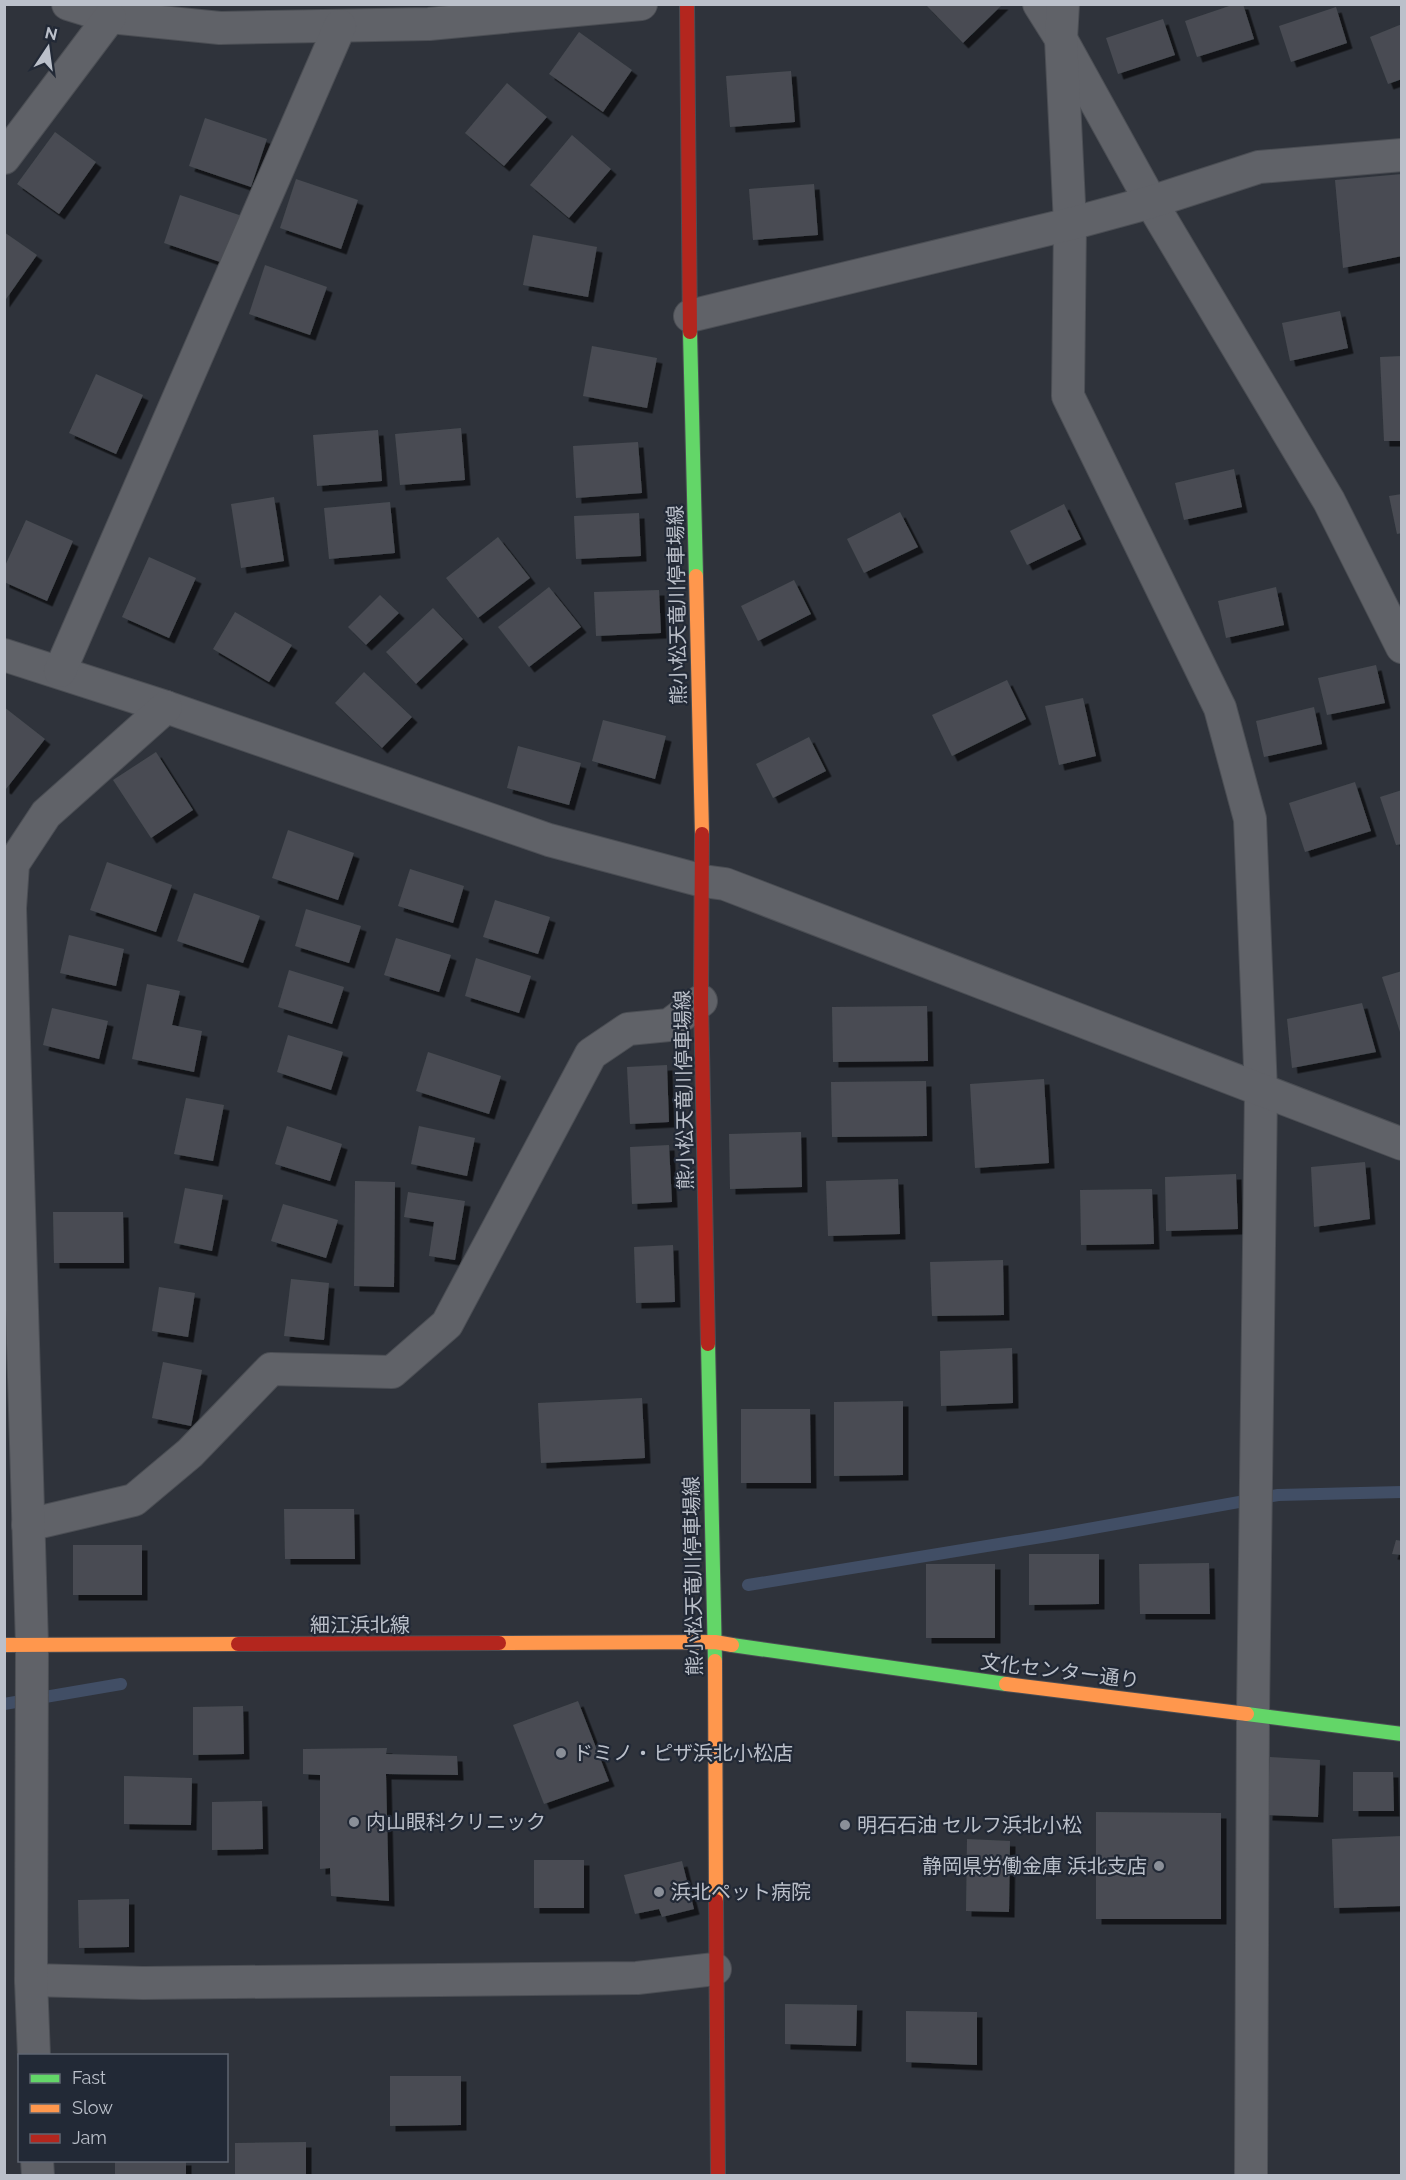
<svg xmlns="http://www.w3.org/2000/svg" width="1406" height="2180" viewBox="0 0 1406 2180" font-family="Raleway,'Noto Sans JP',sans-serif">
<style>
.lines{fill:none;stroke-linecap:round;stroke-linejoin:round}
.stream{stroke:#414e65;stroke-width:12}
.building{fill:#484c52;filter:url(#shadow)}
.street-casing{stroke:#4b4e54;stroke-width:34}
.fast-casing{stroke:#4b4e54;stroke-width:16}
.slow-casing{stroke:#4b4e54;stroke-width:16}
.jam-casing{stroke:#4b4e54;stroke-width:16}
.street{stroke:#606268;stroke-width:32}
.fast{stroke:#63d668;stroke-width:14}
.slow{stroke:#ff974d;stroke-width:14}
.jam{stroke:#b3261e;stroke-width:14}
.poi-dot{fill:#8a8f98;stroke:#222936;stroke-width:2}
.labels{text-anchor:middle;stroke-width:4.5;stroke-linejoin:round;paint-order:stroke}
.street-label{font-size:20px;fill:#bbc0ca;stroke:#222936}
.poi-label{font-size:20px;fill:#bbc0ca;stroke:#222936;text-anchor:start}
</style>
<defs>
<filter id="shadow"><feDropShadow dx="5.5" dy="5.5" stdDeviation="0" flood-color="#0009"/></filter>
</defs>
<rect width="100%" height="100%" fill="#2f333b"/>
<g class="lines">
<!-- stream -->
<g class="stream">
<path d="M748 1585 1054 1535 1278 1495 1402 1492"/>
<path d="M4 1704 121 1684"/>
</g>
</g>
<!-- building -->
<g class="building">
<path d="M929 4H1003L963 43 927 6Z"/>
<path d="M1235 4H1243L1254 39 1197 57 1185 21Z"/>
<path d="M1336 7 1347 43 1291 62 1279 26Z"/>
<path d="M1163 19 1175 55 1118 74 1106 38Z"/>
<path d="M1402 24V79L1388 84 1370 37Z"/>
<path d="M579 32 632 70 603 112 549 74Z"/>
<path d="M791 71 795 122 730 127 726 76Z"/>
<path d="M507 83 547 117 504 166 465 133Z"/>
<path d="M205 118 267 139 251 187 189 166Z"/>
<path d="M55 132 96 162 59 214 17 184Z"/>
<path d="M572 135 611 169 569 218 530 185Z"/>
<path d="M1402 174V256L1343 268 1335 180Z"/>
<path d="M296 179 358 200 341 249 280 228Z"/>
<path d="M814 184 818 235 753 240 749 189Z"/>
<path d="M180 195 242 216 226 264 164 243Z"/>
<path d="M4 232 37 255 4 302Z"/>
<path d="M533 235 597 247 588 297 523 285Z"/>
<path d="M265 265 327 287 310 335 249 314Z"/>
<path d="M1340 311 1348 348 1290 361 1282 323Z"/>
<path d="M592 346 657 358 647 408 583 396Z"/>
<path d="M1402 356V441H1384L1380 357Z"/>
<path d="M96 374 143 395 116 454 69 433Z"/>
<path d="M461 428 465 480 400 485 395 434Z"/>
<path d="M378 430 382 481 317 486 313 435Z"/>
<path d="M638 442 642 493 576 498 573 446Z"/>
<path d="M1234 469 1242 507 1184 520 1175 483Z"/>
<path d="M1402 494V533L1397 534 1389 496Z"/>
<path d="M274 497 284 561 241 568 231 504Z"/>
<path d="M390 502 395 553 329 559 324 508Z"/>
<path d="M1064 504 1081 539 1027 565 1010 531Z"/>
<path d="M900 512 918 547 864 573 847 539Z"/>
<path d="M639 513 641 556 576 559 574 516Z"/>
<path d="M26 520 73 541 47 601 4 582V568Z"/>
<path d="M498 537 530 578 478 618 446 578Z"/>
<path d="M149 557 196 578 169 638 122 617Z"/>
<path d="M794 580 811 614 758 641 741 606Z"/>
<path d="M549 587 581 627 529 667 498 627Z"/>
<path d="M1276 587 1284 625 1226 638 1218 601Z"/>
<path d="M659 590 661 633 596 636 594 592Z"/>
<path d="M380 595 399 613 366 645 348 627Z"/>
<path d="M433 608 463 639 416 684 386 652Z"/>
<path d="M235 612 292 645 269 682 213 649Z"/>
<path d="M1376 665 1385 703 1327 715 1318 678Z"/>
<path d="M364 672 412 717 382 748 335 703Z"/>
<path d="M1007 680 1026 719 952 756 932 715Z"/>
<path d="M1083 698 1096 756 1059 765 1045 706Z"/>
<path d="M4 707 45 739 6 789 4 788Z"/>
<path d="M1314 707 1322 744 1264 757 1256 721Z"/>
<path d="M603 720 666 736 655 779 592 761Z"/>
<path d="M809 737 826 771 773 798 756 764Z"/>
<path d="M518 746 581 763 569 805 507 788Z"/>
<path d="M156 752 193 810 151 838 113 780Z"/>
<path d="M1355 782 1371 831 1305 852 1289 803Z"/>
<path d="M1402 790V844L1396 845 1380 797Z"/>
<path d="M288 830 354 853 338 900 272 878Z"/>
<path d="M107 862 172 885 156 932 90 910Z"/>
<path d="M410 869 464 886 453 923 398 906Z"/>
<path d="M194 893 260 916 243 963 177 941Z"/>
<path d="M495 900 550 917 538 954 483 937Z"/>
<path d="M306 909 361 926 349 963 295 946Z"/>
<path d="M69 935 124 949 116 986 60 973Z"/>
<path d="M396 938 451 955 439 992 384 975Z"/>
<path d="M476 958 531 976 519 1013 465 996Z"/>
<path d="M289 970 344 987 332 1024 278 1007Z"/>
<path d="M1402 971V1034L1401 1035 1382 977Z"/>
<path d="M147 984 180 991 172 1025 202 1031 194 1072 132 1059Z"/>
<path d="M1362 1003 1376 1052 1292 1068 1287 1019Z"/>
<path d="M927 1006 928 1061 833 1062 832 1007Z"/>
<path d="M52 1008 108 1021 99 1059 43 1045Z"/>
<path d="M288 1035 343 1052 331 1090 277 1072Z"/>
<path d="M428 1052 501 1076 489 1114 416 1091Z"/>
<path d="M667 1065 669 1122 630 1124 627 1067Z"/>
<path d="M1044 1079 1049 1163 975 1168 970 1084Z"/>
<path d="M926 1081 927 1136 832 1137 831 1082Z"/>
<path d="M186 1098 224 1105 213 1161 174 1154Z"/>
<path d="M287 1126 342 1144 330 1181 275 1164Z"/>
<path d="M419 1126 475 1138 467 1176 411 1164Z"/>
<path d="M801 1132 802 1187 730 1189 729 1134Z"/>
<path d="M669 1145 672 1202 632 1204 630 1147Z"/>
<path d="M1365 1162 1370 1219 1314 1227 1311 1167Z"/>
<path d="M1236 1174 1238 1229 1166 1231 1165 1177Z"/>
<path d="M898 1179 900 1234 828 1236 826 1181Z"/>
<path d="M355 1181 395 1182 394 1287 354 1286Z"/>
<path d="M185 1188 223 1195 212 1251 174 1243Z"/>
<path d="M1152 1189 1154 1244 1081 1245 1080 1190Z"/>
<path d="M408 1192 465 1201 455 1260 429 1256 434 1222 404 1217Z"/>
<path d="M283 1204 338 1220 326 1258 271 1241Z"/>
<path d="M53 1212H123L124 1263H54Z"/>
<path d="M673 1245 675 1302 636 1303 634 1247Z"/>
<path d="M1003 1260 1004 1315 932 1316 930 1262Z"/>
<path d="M291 1279 329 1283 324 1340 284 1336Z"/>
<path d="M159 1287 195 1293 188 1337 152 1331Z"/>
<path d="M1012 1348 1013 1403 941 1406 940 1351Z"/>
<path d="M163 1362 202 1370 191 1426 152 1418Z"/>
<path d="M642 1398 645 1458 541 1463 538 1403Z"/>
<path d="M903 1401V1475L834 1476V1402Z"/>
<path d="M741 1409H810L811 1483H741Z"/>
<path d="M284 1509H354L355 1559H285Z"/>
<path d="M1396 1540 1402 1541V1555L1392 1554Z"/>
<rect x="73" y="1545" width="69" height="50"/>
<path d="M1029 1554H1099V1604L1029 1605Z"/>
<path d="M1209 1563 1210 1614H1140L1139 1564Z"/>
<rect x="926" y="1564" width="69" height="74"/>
<path d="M578 1701 609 1781 544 1804 513 1725Z"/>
<path d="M243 1706 244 1754 193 1755V1707Z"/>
<path d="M387 1748 386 1754 457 1756 458 1775 386 1774 389 1901 331 1896 330 1868 320 1869V1775L303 1774V1749Z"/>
<path d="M1270 1757 1320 1760 1318 1817 1267 1815Z"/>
<path d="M1353 1772H1393L1394 1811H1353Z"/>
<path d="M124 1776 192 1778 191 1825 124 1824Z"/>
<path d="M262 1801 263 1849 212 1850V1802Z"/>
<path d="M1096 1812 1221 1813V1919H1096Z"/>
<path d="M1402 1836V1906L1334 1908 1332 1839Z"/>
<path d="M967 1839 1010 1841 1009 1912 966 1911Z"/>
<rect x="534" y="1860" width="50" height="48"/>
<path d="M682 1861 694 1909 662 1917 659 1909 635 1914 624 1875Z"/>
<path d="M129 1899V1947L79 1948 78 1900Z"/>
<path d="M785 2004 857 2005 856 2046 785 2044Z"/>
<path d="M906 2011 977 2012V2065L906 2062Z"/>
<path d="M390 2076H461V2125L390 2126Z"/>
<path d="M306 2142V2176H235V2143Z"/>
<rect x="115" y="2160" width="71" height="16"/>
</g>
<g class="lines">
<defs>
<g id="street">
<path d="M68 4 110 17 220 28 429 24 641 4"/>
<path d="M1039 4 1061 39 1151 202 1329 501 1402 647"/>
<path d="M1063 4 1061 39 1070 224 1068 396 1220 708 1250 819 1261 1091 1253 1715 1251 2176"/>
<path d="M4 158 110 17"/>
<path d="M690 316 1070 224 1151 202 1259 167 1402 155"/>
<path d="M4 655 166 707 549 840 703 881 725 884 1402 1144"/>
<path d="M60 671 340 26"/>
<path d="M28 1525 134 1500 190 1453 271 1369 392 1372 447 1324 591 1054 628 1029 669 1025 701 1001"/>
<path d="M31 1980 143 1983 637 1978 715 1969"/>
<path d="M34 2056 31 1980 32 1645 10 908 13 864 46 814 166 707"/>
<path d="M37 2160 38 2176"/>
</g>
<g id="fast">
<path d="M690 332 696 576"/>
<path d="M708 1344 715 1661"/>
<path d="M732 1645 1006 1684"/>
<path d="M1247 1714 1402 1734"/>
</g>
<g id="slow">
<path d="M696 576 702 834"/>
<path d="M499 1643 715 1642 732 1645"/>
<path d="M4 1645 238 1644"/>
<path d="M715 1661 716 1901"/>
<path d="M1006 1684 1247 1714"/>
</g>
<g id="jam">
<path d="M687 4 690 332"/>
<path d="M702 834 701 1001 708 1344"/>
<path d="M238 1644 499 1643"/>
<path d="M716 1901 718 2176"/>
</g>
</defs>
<!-- street casing -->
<use href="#street" class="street-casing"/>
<!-- fast casing -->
<use href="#fast" class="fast-casing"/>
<!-- slow casing -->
<use href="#slow" class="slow-casing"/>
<!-- jam casing -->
<use href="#jam" class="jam-casing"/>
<!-- street -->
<use href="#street" class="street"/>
<!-- fast -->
<use href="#fast" class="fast"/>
<!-- slow -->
<use href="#slow" class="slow"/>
<!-- jam -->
<use href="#jam" class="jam"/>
</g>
<!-- markers -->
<g class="poi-dot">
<circle cx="561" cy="1753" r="6"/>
<circle cx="354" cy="1822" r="6"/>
<circle cx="845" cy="1825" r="6"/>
<circle cx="1159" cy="1866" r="6"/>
<circle cx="659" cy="1892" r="6"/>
</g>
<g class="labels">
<!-- street labels -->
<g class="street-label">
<text transform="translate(677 605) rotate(-91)" y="7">熊小松天竜川停車場線</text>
<text transform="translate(684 1090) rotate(-91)" y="7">熊小松天竜川停車場線</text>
<text transform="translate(693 1576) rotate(-91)" y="7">熊小松天竜川停車場線</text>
<text x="360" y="1632">細江浜北線</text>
<text transform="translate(1060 1671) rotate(7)" y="7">文化センター通り</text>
</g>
<!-- poi labels -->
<g class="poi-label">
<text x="573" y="1760">ドミノ・ピザ浜北小松店</text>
<text x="366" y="1829">内山眼科クリニック</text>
<text x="857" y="1832">明石石油 セルフ浜北小松</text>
<text x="1147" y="1873" text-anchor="end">静岡県労働金庫 浜北支店</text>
<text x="671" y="1899">浜北ペット病院</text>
</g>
</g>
<!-- border -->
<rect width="1406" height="2180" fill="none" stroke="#bbc0ca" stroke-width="12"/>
<!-- legend -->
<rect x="18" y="2054" width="210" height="108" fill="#222936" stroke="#5f6571" stroke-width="1.5"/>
<rect x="30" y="2074" width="30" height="9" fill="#63d668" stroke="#5f6571" stroke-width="1.5"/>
<text x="72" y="2084" font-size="18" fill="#bbc0ca">Fast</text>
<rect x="30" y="2104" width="30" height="9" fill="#ff974d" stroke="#5f6571" stroke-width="1.5"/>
<text x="72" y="2114" font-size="18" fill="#bbc0ca">Slow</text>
<rect x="30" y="2134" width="30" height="9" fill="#b3261e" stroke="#5f6571" stroke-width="1.5"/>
<text x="72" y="2144" font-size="18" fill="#bbc0ca">Jam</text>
<!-- north arrow -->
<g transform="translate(48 48) rotate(13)" stroke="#222936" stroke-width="4.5" paint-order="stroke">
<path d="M0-4.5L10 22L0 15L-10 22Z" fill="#bbc0ca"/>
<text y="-9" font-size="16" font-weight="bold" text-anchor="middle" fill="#bbc0ca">N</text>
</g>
</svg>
